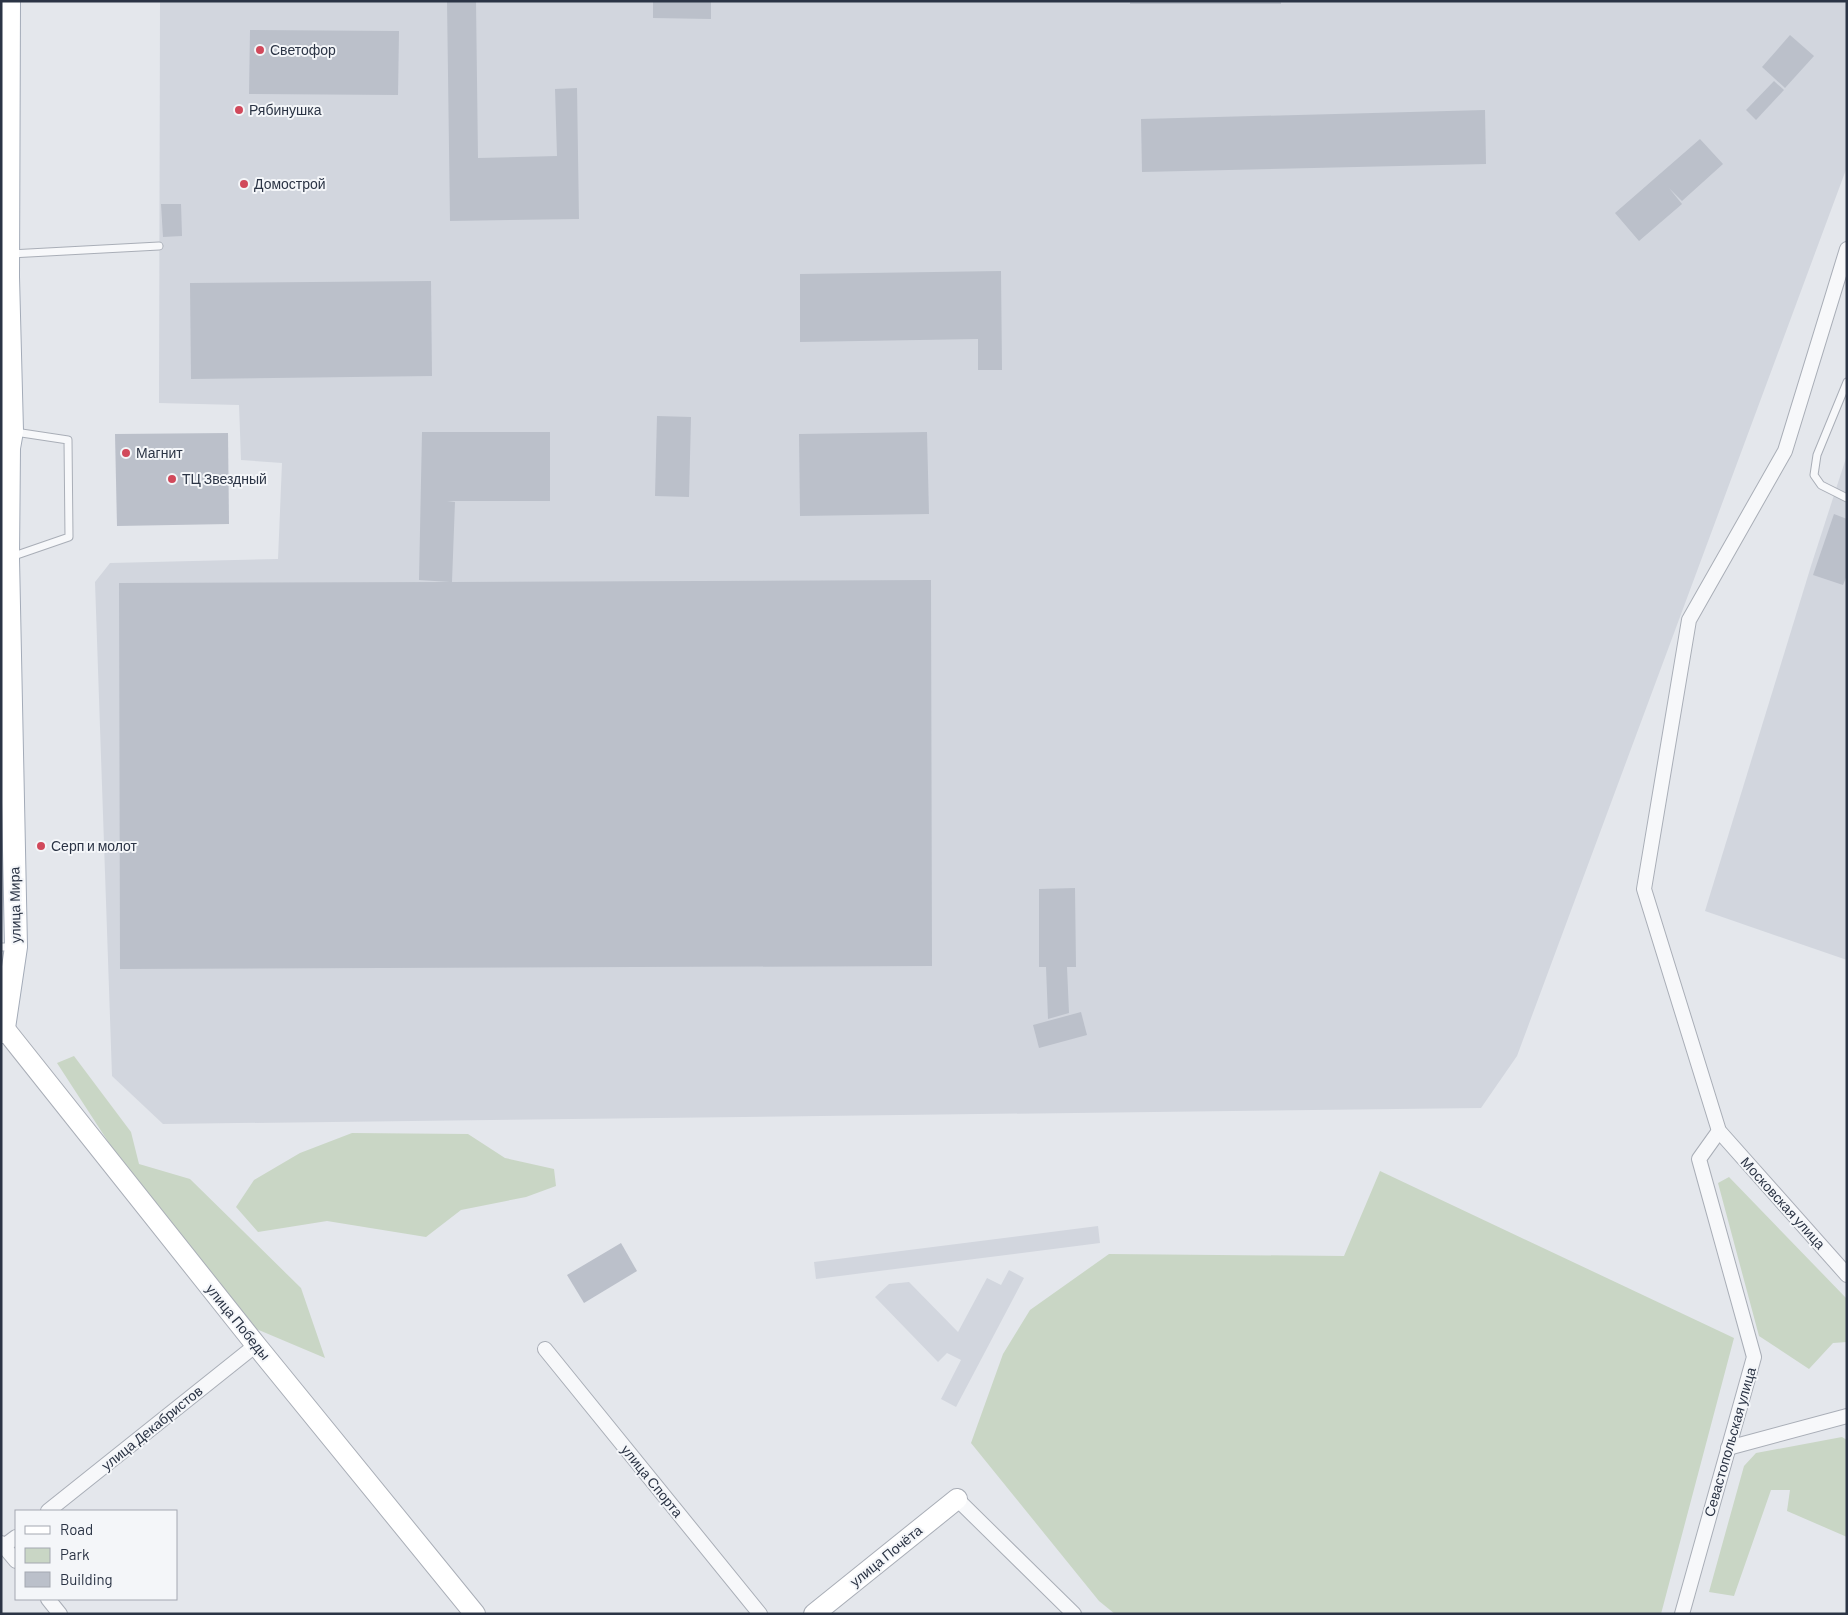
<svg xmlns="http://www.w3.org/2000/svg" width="1848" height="1615" viewBox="0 0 1848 1615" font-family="Barlow,sans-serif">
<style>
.built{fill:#d2d6de}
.green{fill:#c9d6c5}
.building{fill:#bbc0ca}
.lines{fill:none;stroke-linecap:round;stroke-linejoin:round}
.lane-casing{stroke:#a9aeb7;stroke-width:9}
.street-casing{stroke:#a9aeb7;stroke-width:16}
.secondary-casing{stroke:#a9aeb7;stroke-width:22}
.primary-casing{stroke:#a3abb8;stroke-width:24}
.lane{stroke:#f7f8fa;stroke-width:7}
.street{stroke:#f7f8fa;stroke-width:14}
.secondary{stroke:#fff;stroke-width:20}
.primary{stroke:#fff;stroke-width:22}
.poi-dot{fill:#d1495b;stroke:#f4f6f9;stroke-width:2}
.labels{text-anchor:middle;stroke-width:4;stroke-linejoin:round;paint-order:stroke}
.poi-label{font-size:14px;fill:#2b3445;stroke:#f4f6f9;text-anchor:start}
.street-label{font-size:14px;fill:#2b3445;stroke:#f4f6f9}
</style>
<rect width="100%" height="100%" fill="#e4e7ec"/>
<!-- built -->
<g class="built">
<path d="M160 1H1847V167L1517 1056 1481 1108 163 1124 112 1076 95 582 110 563 278 559 282 463 241 460 239 405 159 403Z"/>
<path d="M1847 455V960L1705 911 1811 566Z"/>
<path d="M1098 1226 1100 1243 816 1279 814 1262Z"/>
<path d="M1009 1270 1024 1278 956 1407 941 1399 961 1360 947 1353 938 1362 875 1297 889 1284 909 1282 958 1332 987 1278 1001 1285Z"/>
</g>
<!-- green -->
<g class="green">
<path d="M74 1056 131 1132 139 1164 190 1179 301 1288 325 1358 254 1328 120 1160 57 1063Z"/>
<path d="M352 1133 468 1134 505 1158 554 1169 556 1186 526 1197 461 1210 426 1237 327 1221 258 1232 236 1207 254 1180 300 1153Z"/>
<path d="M1380 1171 1734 1338 1661 1614H1115L1099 1601 971 1443 1003 1354 1030 1310 1109 1254 1344 1256Z"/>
<path d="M1729 1177 1847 1299V1342L1833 1343 1809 1369 1759 1336 1718 1183Z"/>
<path d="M1842 1437 1847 1440V1537L1787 1511 1790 1490H1771L1734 1596 1709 1592 1744 1466 1756 1453Z"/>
</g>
<!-- building -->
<g class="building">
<path d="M447 1H476L478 158 557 156 555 89 577 88 579 219 450 221Z"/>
<path d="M653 1H711V19L653 18Z"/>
<rect x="1130" y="1" width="151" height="3"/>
<path d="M250 30 399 31 398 95 249 94Z"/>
<path d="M1790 35 1814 56 1785 88 1762 67Z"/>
<path d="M1774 81 1784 90 1756 120 1746 110Z"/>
<path d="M1485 110 1486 164 1142 172 1141 119Z"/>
<path d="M1700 139 1723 164 1682 201 1669 188 1682 204 1639 241 1615 213Z"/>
<path d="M161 204H181L182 236 163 237Z"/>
<path d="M1001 271 1002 370H978V339L800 342V274Z"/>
<path d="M431 281 432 376 191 379 190 283Z"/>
<path d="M657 416 691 417 689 497 655 496Z"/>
<path d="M422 432H550V501H447L455 502 452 582 931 580 932 966 120 969 119 583 450 582 419 580Z"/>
<path d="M927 432 929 514 800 516 799 434Z"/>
<path d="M228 433 229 524 117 526 115 434Z"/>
<path d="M1834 514 1847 519V575L1843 585 1813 575Z"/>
<path d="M1075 888 1076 967H1067L1069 1013 1048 1019 1046 967H1039V889Z"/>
<path d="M1081 1012 1087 1035 1039 1048 1033 1025Z"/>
<path d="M621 1243 637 1271 584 1303 567 1275Z"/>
</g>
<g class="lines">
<defs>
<g id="lane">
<path d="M10 254 159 246"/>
<path d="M1847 382 1817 455 1814 475 1821 485 1847 498"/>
<path d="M11 557 69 537 68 440 15 432"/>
<path d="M1 947H14"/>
</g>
<g id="street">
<path d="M1847 249 1785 451 1689 620 1644 889 1719 1131 1847 1275"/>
<path d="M545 1349 760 1614"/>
<path d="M1728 1448 1847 1416"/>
<path d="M957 1499 1074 1614"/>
<path d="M48 1511 256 1345"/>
<path d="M1 1543 16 1561"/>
<path d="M4 1546 16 1537"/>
<path d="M48 1599 60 1614"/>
<path d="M1682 1614 1754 1357 1699 1159 1719 1131"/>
</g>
<g id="secondary">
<path d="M4 1028 256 1345 475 1614"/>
<path d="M814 1614 957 1499"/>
</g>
<path id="primary" d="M1 1032 4 1028 16 947 8 558 9 448 12 431 8 277 9 1"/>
</defs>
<!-- lane casing -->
<use href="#lane" class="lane-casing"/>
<!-- street casing -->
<use href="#street" class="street-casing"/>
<!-- secondary casing -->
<use href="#secondary" class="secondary-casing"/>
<!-- primary casing -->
<use href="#primary" class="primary-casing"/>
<!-- lane -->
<use href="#lane" class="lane"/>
<!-- street -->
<use href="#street" class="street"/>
<!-- secondary -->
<use href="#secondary" class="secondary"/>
<!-- primary -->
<use href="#primary" class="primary"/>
</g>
<!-- markers -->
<g class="poi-dot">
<circle cx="260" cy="50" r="5"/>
<circle cx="239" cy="110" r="5"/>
<circle cx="244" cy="184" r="5"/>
<circle cx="126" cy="453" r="5"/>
<circle cx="172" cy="479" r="5"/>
<circle cx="41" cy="846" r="5"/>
</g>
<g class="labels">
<!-- poi labels -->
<g class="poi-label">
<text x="270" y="55">Светофор</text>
<text x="249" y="115">Рябинушка</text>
<text x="254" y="189">Домострой</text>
<text x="136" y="458">Магнит</text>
<text x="182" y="484">ТЦ Звездный</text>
<text x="51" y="851">Серп и молот</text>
</g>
<!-- street labels -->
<g class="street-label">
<text transform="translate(15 905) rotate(-91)" y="5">улица Мира</text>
<text transform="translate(1783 1203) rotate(48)" y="5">Московская улица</text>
<text transform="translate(238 1322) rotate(51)" y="5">улица Победы</text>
<text transform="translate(152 1428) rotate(-39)" y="5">улица Декабристов</text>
<text transform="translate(1730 1442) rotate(-74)" y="5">Севастопольская улица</text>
<text transform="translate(652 1481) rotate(51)" y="5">улица Спорта</text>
<text transform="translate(886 1556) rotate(-39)" y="5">улица Почёта</text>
</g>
</g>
<!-- border -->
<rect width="1848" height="1615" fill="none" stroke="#2b3445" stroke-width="5"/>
<!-- legend -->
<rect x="15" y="1510" width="162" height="90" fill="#f4f6f9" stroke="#a4a8b1"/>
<rect x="25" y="1526" width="25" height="8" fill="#ffffff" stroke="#a4a8b1"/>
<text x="60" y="1535" font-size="15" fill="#2b3445">Road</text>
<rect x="25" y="1548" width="25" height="15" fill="#c9d6c5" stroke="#a4a8b1"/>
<text x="60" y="1560" font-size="15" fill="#2b3445">Park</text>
<rect x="25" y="1572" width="25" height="15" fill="#bbc0ca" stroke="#a4a8b1"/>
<text x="60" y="1585" font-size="15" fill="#2b3445">Building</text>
</svg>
